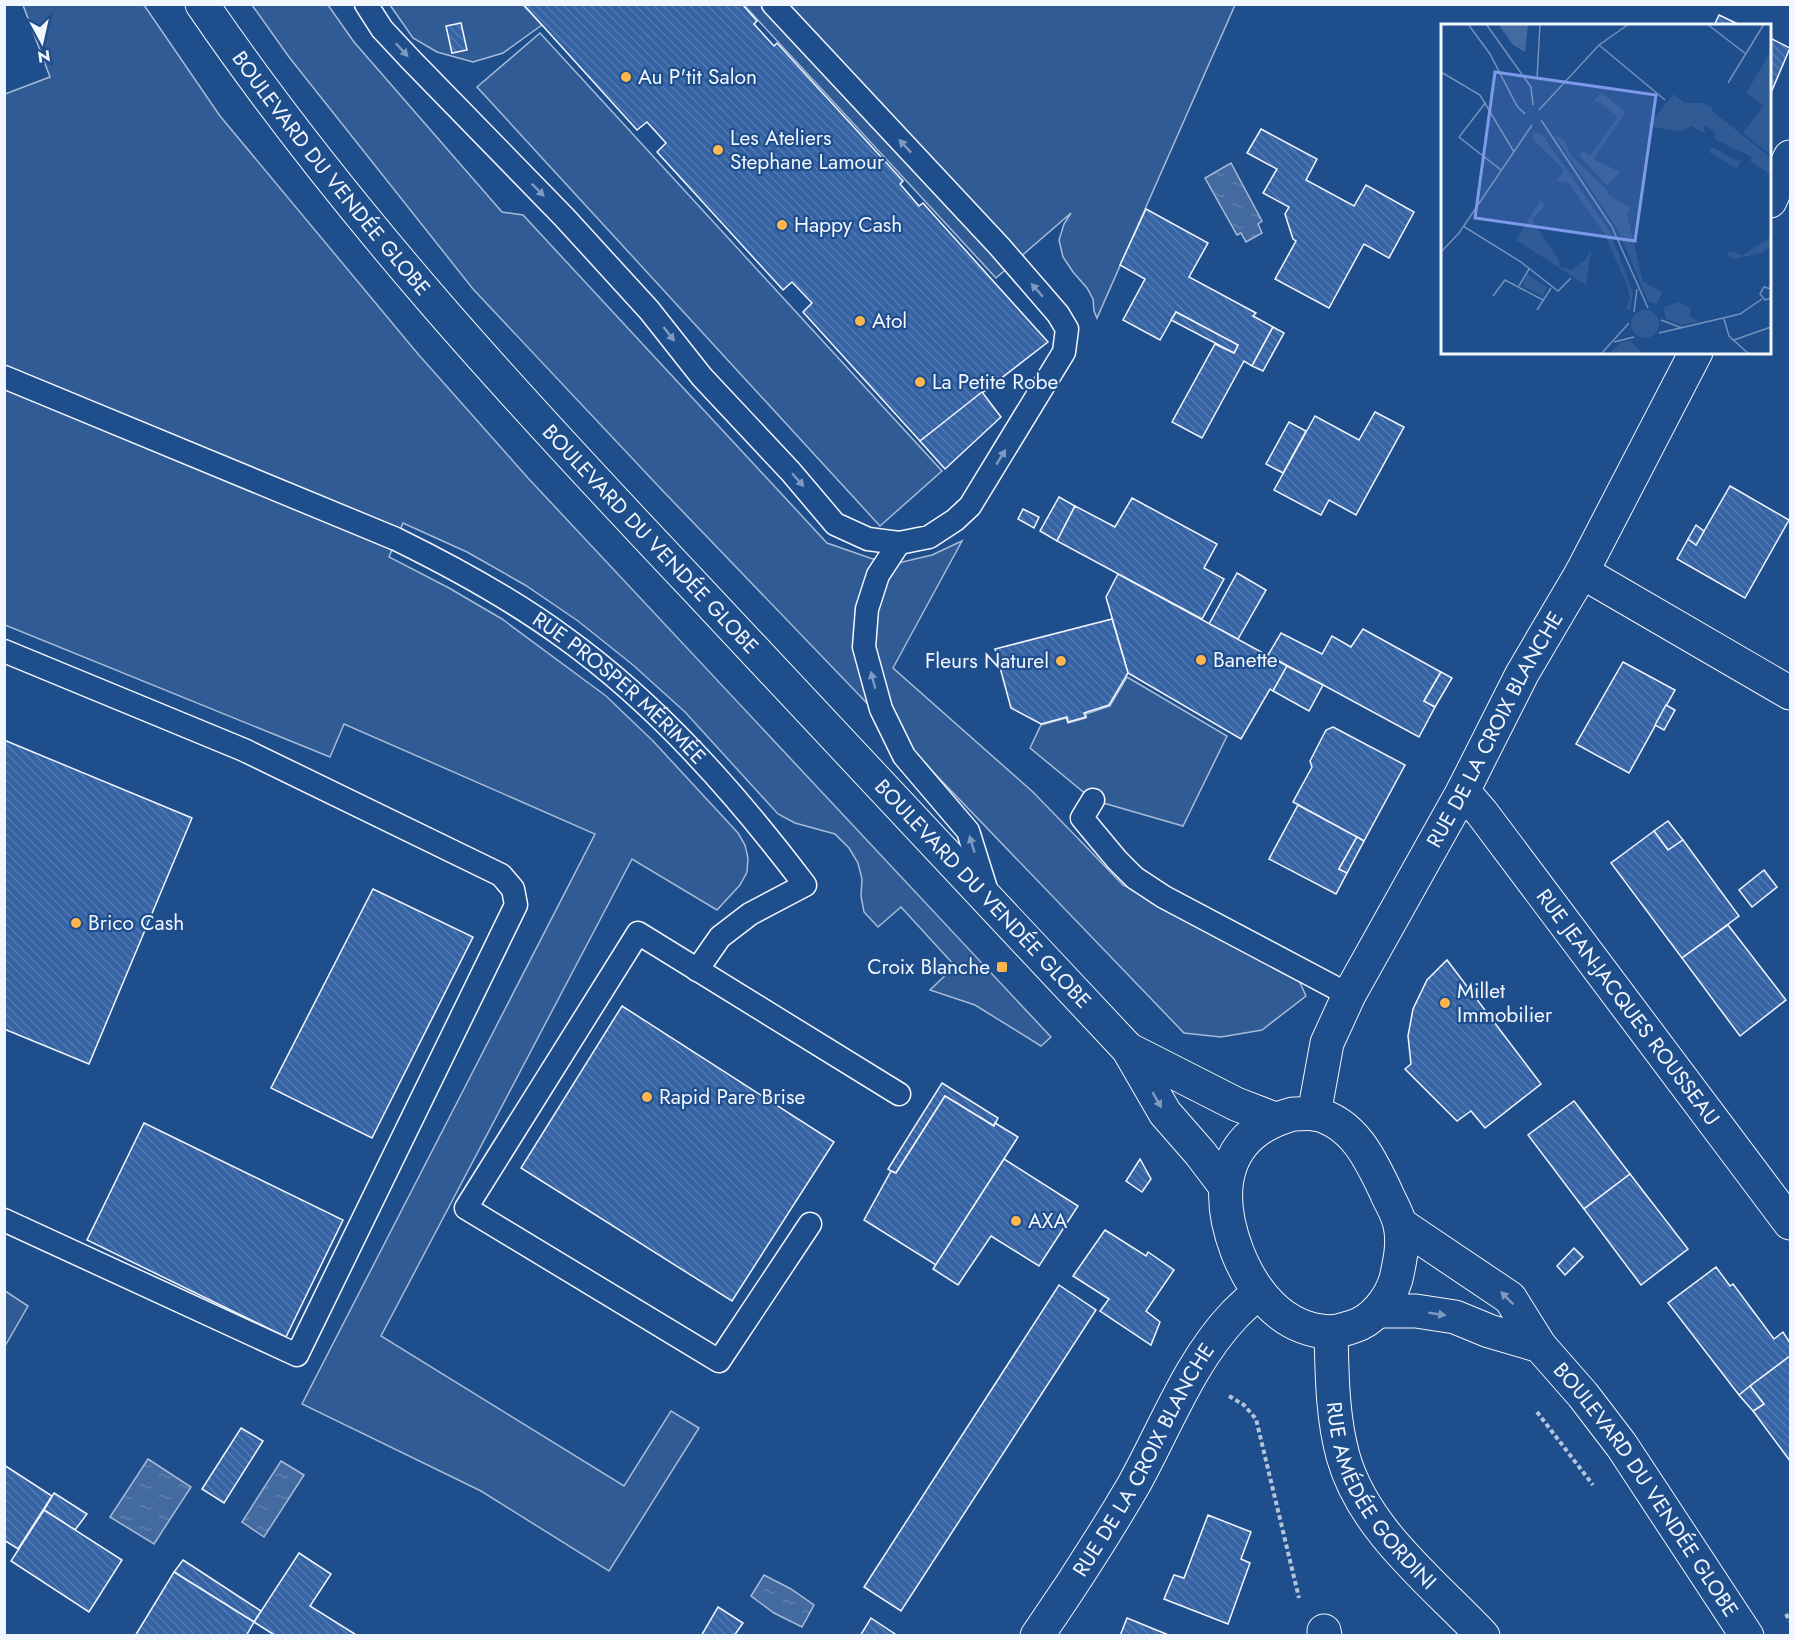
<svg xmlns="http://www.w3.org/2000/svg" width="1795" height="1640" viewBox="0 0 1795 1640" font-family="Jost,sans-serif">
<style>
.built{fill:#305b95;stroke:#a8bbd7;stroke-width:1.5}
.water{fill:url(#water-ripples);stroke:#a8bbd7;stroke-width:1.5}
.building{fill:url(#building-back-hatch);stroke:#f2f6ff;stroke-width:1.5}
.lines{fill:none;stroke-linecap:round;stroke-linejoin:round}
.lane-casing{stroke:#f2f6ff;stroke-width:25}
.street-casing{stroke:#f2f6ff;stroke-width:35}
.secondary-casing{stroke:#f2f6ff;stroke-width:35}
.path{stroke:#b3c4dc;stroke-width:4;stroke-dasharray:4.5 3;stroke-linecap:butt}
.lane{stroke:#1f4e8c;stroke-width:22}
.street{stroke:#1f4e8c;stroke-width:33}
.secondary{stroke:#1f4e8c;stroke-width:33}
.oneway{fill:#7e9ac0}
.poi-dot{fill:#ffb74d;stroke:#1f4e8c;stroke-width:2}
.labels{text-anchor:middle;stroke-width:4.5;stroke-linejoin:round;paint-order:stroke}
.poi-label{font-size:21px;fill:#f2f6ff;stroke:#1f4e8c;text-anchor:start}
.street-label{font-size:21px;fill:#f2f6ff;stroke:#1f4e8c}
.inset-road{fill:none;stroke:#7391ba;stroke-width:1.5}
.view{fill:#7d9aea;fill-opacity:0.15;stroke:#7d9aea;stroke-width:3}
.inset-edge{fill:none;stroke:#f2f6ff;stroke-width:3}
</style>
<defs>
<pattern id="water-ripples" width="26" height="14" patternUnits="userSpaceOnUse" patternTransform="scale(1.5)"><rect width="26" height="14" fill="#446ba0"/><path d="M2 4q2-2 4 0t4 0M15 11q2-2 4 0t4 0" fill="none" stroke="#5f81ae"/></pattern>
<pattern id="building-back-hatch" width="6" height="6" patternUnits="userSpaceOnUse" patternTransform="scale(1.5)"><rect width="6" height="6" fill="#3563a3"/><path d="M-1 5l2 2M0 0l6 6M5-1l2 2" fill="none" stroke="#537ab1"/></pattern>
</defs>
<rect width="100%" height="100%" fill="#1f4e8c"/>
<!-- built -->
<g class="built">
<path d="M23 5H144L220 116 418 354 528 478 1051 1037 1041 1046 975 1005 930 990 955 966 901 907 878 927 864 912 861 896 862 879 858 863 849 848 835 834 795 823 778 814 685 712 633 665 578 621 525 585 467 552 403 523 389 557 449 588 502 619 606 696 653 741 738 833 745 845 748 858 747 872 740 885 717 910 632 859 381 1336 624 1486 671 1411 699 1428 609 1571 481 1491 302 1404 595 834 344 724 330 757 5 625V94L50 77Z"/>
<path d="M252 5H328L354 42 502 212 523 215 827 543 890 565 932 555 962 541 893 668 1033 792 1123 885 1297 976 1306 996 1262 1030 1221 1037 1184 1033 662 490 473 289 289 57Z"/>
<path d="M390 5H523L542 25 503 53 473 62 437 52 413 38Z"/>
<path d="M744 5H1235L1097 318 1094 311 1093 299 1087 288 1073 272 1063 257 1059 240 1064 224 1071 213 996 278Z"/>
<path d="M540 33 942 471 880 526 477 87Z"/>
<path d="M1127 677 1227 736 1183 826 1093 800 1030 748 1041 725 1066 718 1068 723 1086 718V714L1110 706Z"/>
<path d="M5 1291 28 1306 5 1346Z"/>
</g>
<!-- water -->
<g class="water">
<path d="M1231 163 1262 221 1258 224 1262 233 1246 242 1241 233 1237 235 1205 178Z"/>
<path d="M148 1459 191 1487 154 1544 110 1517Z"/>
<path d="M281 1461 304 1475 264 1537 242 1522Z"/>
<path d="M764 1575 791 1589 814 1605 802 1627 774 1613 751 1596Z"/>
</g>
<!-- building -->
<g class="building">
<path d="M523 4H742L757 21 754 24 774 46 777 43 903 181 900 184 919 206 923 203 1048 342 920 441 803 312 812 303 792 282 783 290 657 152 666 143 647 122 637 130Z"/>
<path d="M1719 15 1742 26H1714Z"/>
<path d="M461 23 467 50 452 53 446 26Z"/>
<path d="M1770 38 1790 48 1770 95Z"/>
<path d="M1261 129 1317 159 1306 180 1354 206 1366 185 1414 212 1389 258 1364 244 1329 308 1275 279 1296 241 1293 239 1285 214 1289 207 1263 193 1277 169 1247 153Z"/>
<path d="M1146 209 1208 243 1189 277 1256 313 1253 316 1273 327 1252 366 1244 361 1202 438 1172 422 1215 344 1234 353 1238 345 1176 312 1160 340 1123 320 1145 279 1120 265Z"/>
<path d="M1176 312 1238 345 1234 353 1171 320Z"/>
<path d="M1273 327 1284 333 1263 371 1252 366Z"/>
<path d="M982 392 1001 417 945 469 920 441Z"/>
<path d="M1375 412 1404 427 1356 515 1329 500 1321 515 1274 490 1315 416 1359 440Z"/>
<path d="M1289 422 1306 431 1283 473 1266 464Z"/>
<path d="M1730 486 1789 520 1745 598 1677 559 1688 539 1696 545Z"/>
<path d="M1059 497 1075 506 1057 541 1040 531Z"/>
<path d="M1132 498 1217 544 1204 568 1224 579 1202 619 1057 541 1075 506 1115 527Z"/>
<path d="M1023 509 1039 517 1034 528 1018 519Z"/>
<path d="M1696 525 1704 531 1696 545 1688 539Z"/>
<path d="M1237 573 1266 590 1238 639 1209 624Z"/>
<path d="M1118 574 1287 666 1273 691 1270 689 1241 739 1128 673 1106 597Z"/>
<path d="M1112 619 1128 673 1109 705 1084 713 1086 717 1068 722 1067 717 1041 724 1011 708 995 649Z"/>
<path d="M1363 629 1441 672 1424 701 1435 707 1419 737 1268 655 1281 633 1322 654 1332 636 1351 647Z"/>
<path d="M1623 662 1675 690 1629 773 1576 744Z"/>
<path d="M1287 666 1323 685 1309 711 1273 691Z"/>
<path d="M1441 672 1452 678 1435 707 1424 701Z"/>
<path d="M1666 705 1675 710 1664 730 1655 725Z"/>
<path d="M1333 727 1405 765 1364 841 1293 802 1312 767 1310 761 1326 730Z"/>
<path d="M4 740 192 818 89 1064 4 1029Z"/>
<path d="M1298 805 1357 837 1339 869 1347 873 1336 894 1269 859Z"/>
<path d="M1668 821 1683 840 1668 850 1654 831Z"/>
<path d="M1654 831 1668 850 1683 840 1739 916 1682 958 1611 863Z"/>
<path d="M1357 837 1364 841 1347 873 1339 869Z"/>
<path d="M1764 870 1777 887 1752 907 1739 890Z"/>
<path d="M373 889 473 937 372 1138 271 1088Z"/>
<path d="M1728 925 1786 1000 1740 1036 1682 958Z"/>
<path d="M1447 960 1541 1084 1485 1128 1471 1111 1457 1121 1405 1069 1411 1064 1408 1036 1413 1009 1427 980Z"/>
<path d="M622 1006 834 1142 732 1301 521 1168Z"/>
<path d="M942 1083 998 1118 994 1126 945 1096 896 1173 891 1171 888 1169Z"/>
<path d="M945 1096 994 1126 995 1123 1018 1137 936 1265 864 1220 891 1171 896 1173Z"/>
<path d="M1574 1101 1630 1174 1584 1209 1528 1135Z"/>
<path d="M144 1123 343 1220 286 1337 87 1240Z"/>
<path d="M1004 1159 1078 1206 1039 1266 991 1236 958 1285 933 1269Z"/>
<path d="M1140 1159 1151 1179 1142 1192 1126 1181Z"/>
<path d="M1630 1174 1688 1249 1641 1285 1584 1209Z"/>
<path d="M1105 1230 1146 1256 1148 1252 1174 1270 1146 1311 1160 1322 1151 1345 1100 1311 1109 1299 1073 1276Z"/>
<path d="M1574 1248 1583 1257 1565 1275 1557 1266Z"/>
<path d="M1716 1267 1730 1286 1733 1284 1774 1339 1783 1332 1790 1343V1356L1739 1395 1668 1303Z"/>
<path d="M1059 1285 1096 1310 901 1611 864 1587Z"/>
<path d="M1790 1356V1461L1753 1411 1764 1404 1750 1386Z"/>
<path d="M1750 1386 1764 1404 1753 1411 1739 1395Z"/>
<path d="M241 1428 263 1441 224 1503 202 1489Z"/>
<path d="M4 1465 52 1496 18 1549 4 1540Z"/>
<path d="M54 1493 87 1514 75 1530 44 1510Z"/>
<path d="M44 1510 122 1560 89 1612 11 1561Z"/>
<path d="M1208 1515 1251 1532 1241 1559 1250 1563 1228 1624 1164 1599 1174 1575 1184 1578Z"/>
<path d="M299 1553 331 1574 310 1606 358 1636H276L254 1622Z"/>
<path d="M183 1560 261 1611 254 1622 174 1572Z"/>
<path d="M174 1572 254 1622 246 1636H135Z"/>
<path d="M718 1607 743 1623 734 1636H701Z"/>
<path d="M871 1618 898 1636H860Z"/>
<path d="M1127 1618 1171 1636H1120Z"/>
</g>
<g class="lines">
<defs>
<g id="lane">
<path d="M366 4 382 29 411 60 564 217 649 310 702 377 791 472 835 524 868 539 899 543 929 537 955 520 970 506 1064 352 1067 329 1058 314 1000 247 773 4"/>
<path id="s1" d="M4 377 396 539C455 568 512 599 565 638 658 705 736 794 805 885L750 914 720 937 697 970"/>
<path d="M899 543 878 575 867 609 864 647 881 709 904 756 968 831 988 895"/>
<path d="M4 651 244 750 501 875 513 889 516 905 297 1355 4 1220"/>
<path d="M1093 800 1082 818 1117 860 1135 878 1164 897 1349 995"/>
<path d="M810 1224 719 1361 466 1208 638 933 899 1094"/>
</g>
<g id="street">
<path d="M1770 201 1790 157"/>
<path d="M1582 572 1790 693"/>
<path id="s2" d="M1463 791 1482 813 1790 1223"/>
<path id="s3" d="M1314 1114 1327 1043 1349 995 1463 791 1522 674 1582 572 1696 352"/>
<path id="s4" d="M1331 1332C1332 1373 1332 1416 1343 1456 1363 1529 1432 1582 1483 1636"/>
<path d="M1324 1631 1325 1636"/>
<path id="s5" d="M1037 1636C1071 1587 1103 1537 1133 1486 1165 1429 1189 1362 1235 1314 1242 1307 1250 1300 1258 1292"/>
</g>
<g id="secondary">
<path id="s6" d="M202 4C347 216 520 402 696 588 840 742 985 895 1128 1049L1165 1113 1200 1153 1225 1186"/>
<path d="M1128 1049 1236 1104 1275 1119"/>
<path d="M1293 1114C1300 1114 1309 1113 1316 1114 1354 1123 1371 1160 1386 1192 1390 1202 1398 1214 1400 1225 1404 1243 1400 1261 1396 1279 1390 1299 1373 1321 1352 1327 1345 1329 1337 1332 1330 1332 1282 1330 1253 1292 1237 1251 1214 1190 1223 1133 1293 1114Z"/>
<path id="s7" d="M1400 1224 1510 1298 1540 1346 1583 1395 1622 1446 1747 1636"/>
<path d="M1378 1311H1416L1455 1317 1489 1331 1540 1346"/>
</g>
</defs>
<!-- lane casing -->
<use href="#lane" class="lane-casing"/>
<!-- street casing -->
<use href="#street" class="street-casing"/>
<!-- secondary casing -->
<use href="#secondary" class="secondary-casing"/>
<!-- path -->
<g class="path">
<path d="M1229 1396 1244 1405 1256 1419 1299 1598"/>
<path d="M1537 1412 1593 1485"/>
<path d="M1786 1614 1790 1621"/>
</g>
<!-- lane -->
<use href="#lane" class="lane"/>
<!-- street -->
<use href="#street" class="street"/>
<!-- secondary -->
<use href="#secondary" class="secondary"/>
</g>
<!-- one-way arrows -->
<defs><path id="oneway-solid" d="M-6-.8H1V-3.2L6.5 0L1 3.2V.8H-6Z" transform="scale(1.5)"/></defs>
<g class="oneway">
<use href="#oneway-solid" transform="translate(402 50) rotate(47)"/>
<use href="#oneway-solid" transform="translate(905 146) rotate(-133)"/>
<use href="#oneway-solid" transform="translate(538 190) rotate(45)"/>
<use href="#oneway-solid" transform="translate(1037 290) rotate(-131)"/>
<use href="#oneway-solid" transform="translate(669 334) rotate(52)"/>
<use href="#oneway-solid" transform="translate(1001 457) rotate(-59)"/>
<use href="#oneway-solid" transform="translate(798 480) rotate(49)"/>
<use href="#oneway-solid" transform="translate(873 680) rotate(-105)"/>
<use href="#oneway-solid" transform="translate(972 844) rotate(-107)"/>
<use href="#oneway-solid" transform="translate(1157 1100) rotate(60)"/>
<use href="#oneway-solid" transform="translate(1507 1298) rotate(-135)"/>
<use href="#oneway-solid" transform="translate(1437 1314) rotate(9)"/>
</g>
<!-- markers -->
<g class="poi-dot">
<circle cx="626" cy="77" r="6"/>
<circle cx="718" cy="150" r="6"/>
<circle cx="782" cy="225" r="6"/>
<circle cx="860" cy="321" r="6"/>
<circle cx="920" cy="382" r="6"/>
<circle cx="1201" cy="660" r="6"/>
<circle cx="1061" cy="661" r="6"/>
<circle cx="76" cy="923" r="6"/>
<rect x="996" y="961" width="12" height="12" rx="3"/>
<circle cx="1445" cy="1003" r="6"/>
<circle cx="647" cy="1097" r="6"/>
<circle cx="1016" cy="1221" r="6"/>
</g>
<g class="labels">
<!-- poi labels -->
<g class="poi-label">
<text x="638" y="84">Au P'tit Salon</text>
<text x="730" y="145">Les Ateliers<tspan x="730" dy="24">Stephane Lamour</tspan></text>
<text x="794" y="232">Happy Cash</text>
<text x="872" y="328">Atol</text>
<text x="932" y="389">La Petite Robe</text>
<text x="1213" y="667">Banette</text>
<text x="1049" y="668" text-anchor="end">Fleurs Naturel</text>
<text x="88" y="930">Brico Cash</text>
<text x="990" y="974" text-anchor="end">Croix Blanche</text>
<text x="1457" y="998">Millet<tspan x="1457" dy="24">Immobilier</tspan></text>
<text x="659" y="1104">Rapid Pare Brise</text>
<text x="1028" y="1228">AXA</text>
</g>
<!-- street labels -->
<g class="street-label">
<text dy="7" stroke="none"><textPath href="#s6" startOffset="213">BOULEVARD DU VENDÉE GLOBE</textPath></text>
<text dy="7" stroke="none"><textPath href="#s6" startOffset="699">BOULEVARD DU VENDÉE GLOBE</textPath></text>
<text dy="7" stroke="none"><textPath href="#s1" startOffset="694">RUE PROSPER MÉRIMÉE</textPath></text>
<text dy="7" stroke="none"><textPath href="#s3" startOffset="428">RUE DE LA CROIX BLANCHE</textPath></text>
<text dy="7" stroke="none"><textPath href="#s6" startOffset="1185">BOULEVARD DU VENDÉE GLOBE</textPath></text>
<text dy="7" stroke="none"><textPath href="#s2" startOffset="272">RUE JEAN-JACQUES ROUSSEAU</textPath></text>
<text dy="7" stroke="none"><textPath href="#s5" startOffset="206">RUE DE LA CROIX BLANCHE</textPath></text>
<text dy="7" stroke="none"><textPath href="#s7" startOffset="368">BOULEVARD DU VENDÉE GLOBE</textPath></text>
<text dy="7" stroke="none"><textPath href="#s4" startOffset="177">RUE AMÉDÉE GORDINI</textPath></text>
</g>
</g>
<!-- overview -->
<g transform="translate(1441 24)">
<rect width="330" height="330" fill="#1f4e8c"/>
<path d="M330 27V131L302 109 322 82 305 69ZM160 69 185 88 152 135 179 148 166 162 138 131 142 127 149 132 177 93 157 77 150 81ZM233 70 244 79H261L272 84 271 87 328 132 330 151 309 137 311 133 273 115 275 109 262 100 264 110 250 102 240 108 211 103 208 100ZM94 109 101 110 169 208 192 268 189 287 185 284 189 274 186 261 163 209 127 158 115 157 123 146 91 114ZM113 111 124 117 130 132 167 167 166 170 190 184 186 190 202 258 221 268 216 280 207 277 176 204ZM271 123 295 137 300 136 296 145 268 128ZM100 175 103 182 91 196 118 236V242L130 246 144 236 150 226 145 261 75 216ZM330 213 329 222 323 228 294 235 286 232 288 227 302 231ZM86 250 106 263 102 272 82 262ZM237 278 249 284V292L258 298 240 301 225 295 223 283ZM190 300a14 14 0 1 1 28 0a14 14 0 1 1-28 0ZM189 317 202 330H167L181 318Z" fill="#305b95"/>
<path d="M57 0H87L84 28 72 21Z" fill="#446ba0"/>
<path class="inset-road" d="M27 0 49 30 76 82 84 90M45 0 90 63 92 81M266 0 305 30M158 21 224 76M0 48 39 71 73 128M96 55 99 0M287 59 323 0M45 78 18 113 60 146M98 86 158 21 188 0M100 96 171 203 207 284M22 202 80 238 117 267 130 254M0 228 18 209 91 101M78 262 88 245M330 265 323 263 319 270 324 276 330 274M52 272 64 256 102 276M96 286 110 264M193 288 196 265M283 295 288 312 308 330M220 296 241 304M218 309 299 290 321 275M293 316 330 303M173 318 193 313M160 330 188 299"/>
<path class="view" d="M54 48 215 71 194 217 34 194Z"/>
<rect width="330" height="330" class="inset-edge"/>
</g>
<!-- border -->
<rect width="1795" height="1640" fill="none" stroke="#f2f6ff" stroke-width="12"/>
<!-- north arrow -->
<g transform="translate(42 42) rotate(172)" stroke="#1f4e8c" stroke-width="4.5" paint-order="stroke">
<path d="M0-4.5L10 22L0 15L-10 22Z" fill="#f2f6ff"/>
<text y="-9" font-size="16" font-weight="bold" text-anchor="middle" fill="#f2f6ff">N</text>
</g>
</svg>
